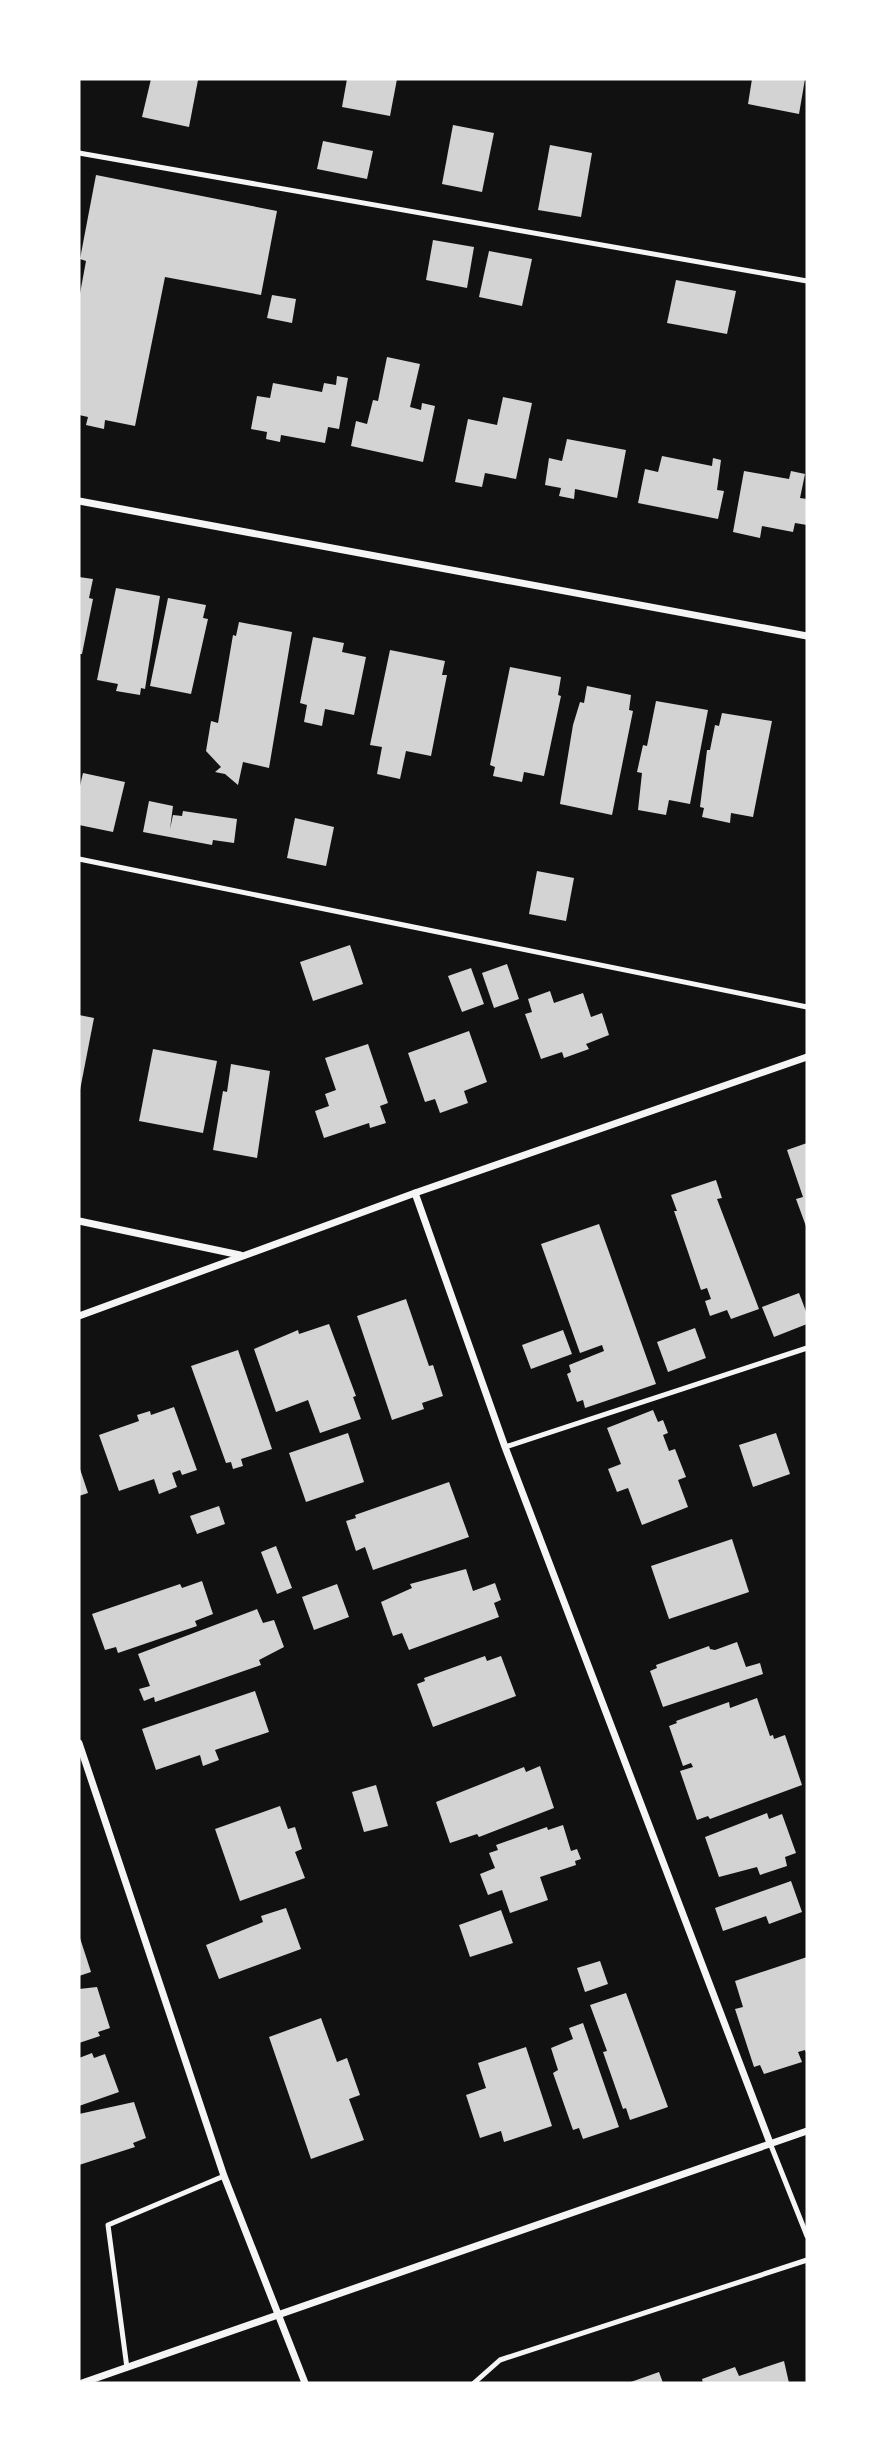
<svg xmlns="http://www.w3.org/2000/svg" width="886" height="2462" viewBox="0 0 886 2462" font-family="Cabin,sans-serif">
<style>
.building{fill:#d3d3d3}
.lines{fill:none;stroke-linecap:round;stroke-linejoin:round}
.service{stroke:#f5f5f5;stroke-width:5}
.minor{stroke:#f5f5f5;stroke-width:7}
</style>
<rect width="100%" height="100%" fill="#111"/>
<!-- building -->
<g class="building">
<path d="M151 79 198 80 189 127 142 117Z"/>
<path d="M347 79H397L390 116 342 107Z"/>
<path d="M752 79H805L799 114 748 104Z"/>
<path d="M453 125 494 133 482 192 442 184Z"/>
<path d="M323 141 373 151 367 179 317 169Z"/>
<path d="M550 145 592 153 581 217 538 210Z"/>
<path d="M96 175 277 211 261 295 165 277 135 426 105 420 104 429 86 425 88 417 79 415V299L86 261 80 259Z"/>
<path d="M433 240 474 247 467 288 426 280Z"/>
<path d="M489 251 532 259 522 306 479 297Z"/>
<path d="M676 280 736 291 727 334 667 323Z"/>
<path d="M272 295 296 299 292 323 267 318Z"/>
<path d="M387 357 420 364 410 407 421 410 422 403 435 406 423 462 351 446 356 421 367 424 373 400 378 401Z"/>
<path d="M337 376 348 378 339 429 328 427 325 443 281 435 280 442 266 439 267 432 251 429 257 396 270 398 273 383 322 392 324 383 336 385Z"/>
<path d="M503 397 532 403 516 479 485 473 482 487 455 482 468 419 497 425Z"/>
<path d="M567 439 626 450 617 498 575 489 574 499 559 496 561 488 545 485 549 458 562 461Z"/>
<path d="M662 456 712 466 713 458 721 460 717 490 724 491 718 519 638 503 645 469 658 472Z"/>
<path d="M744 471 789 479 791 471 805 474 800 498 807 499V525L795 523 793 532 762 526 760 538 733 532Z"/>
<path d="M79 577 93 579 89 598 93 599 82 654H79Z"/>
<path d="M116 588 160 596 145 689 141 688 140 695 116 691 118 684 97 680Z"/>
<path d="M168 598 206 605 203 618 208 619 191 694 150 686Z"/>
<path d="M239 622 292 632 269 768 243 762 238 785 225 774 215 772 221 767 206 751 211 721 218 723 233 635 236 636Z"/>
<path d="M313 637 344 643 342 652 366 657 354 715 325 709 322 726 304 722 307 705 300 703Z"/>
<path d="M390 650 445 661 442 675H447L431 756 406 751 400 779 377 774 382 747 370 745Z"/>
<path d="M510 667 561 677 558 695 561 696 544 776 524 772 522 782 493 776 495 767 490 765Z"/>
<path d="M587 686 631 695 629 710 633 711 612 815 560 804 573 725 580 702 584 703Z"/>
<path d="M656 701 708 710 690 804 669 800 666 815 638 810 642 773 637 772 643 745 647 746Z"/>
<path d="M722 713 772 721 753 817 731 813 730 823 702 817 704 808 700 807 707 750H710L715 725 719 726Z"/>
<path d="M83 773 125 782 113 832 79 825V790Z"/>
<path d="M149 801 173 806 170 829 173 815 182 816 183 811 237 819 234 843 213 840 212 845 143 832Z"/>
<path d="M295 818 334 827 326 866 287 858Z"/>
<path d="M537 871 574 878 566 921 529 914Z"/>
<path d="M350 945 363 984 313 1001 300 962Z"/>
<path d="M507 964 519 999 494 1008 482 973Z"/>
<path d="M471 968 484 1004 462 1012 448 976Z"/>
<path d="M550 991 554 1003 583 993 591 1017 602 1013 609 1035 586 1044 589 1049 564 1058 562 1052 541 1059 525 1014 532 1012 528 999Z"/>
<path d="M79 1015 94 1018 80 1090H79Z"/>
<path d="M469 1031 487 1082 464 1091 468 1103 440 1113 435 1099 425 1102 408 1053Z"/>
<path d="M368 1044 388 1103 380 1106 386 1123 370 1128 369 1123 324 1138 315 1111 329 1106 325 1094 336 1090 325 1058Z"/>
<path d="M153 1049 217 1061 203 1133 139 1121Z"/>
<path d="M231 1064 270 1071 257 1158 213 1150 223 1091 227 1092Z"/>
<path d="M807 1143V1229L796 1199 803 1197 787 1150Z"/>
<path d="M716 1180 722 1198 717 1199 759 1309 731 1319 727 1310 710 1316 705 1301 711 1299 707 1288 701 1290 674 1211H677L671 1195Z"/>
<path d="M599 1224 656 1384 585 1408 583 1400 577 1402 567 1374 571 1372 569 1365 604 1351 602 1345 580 1353 541 1244Z"/>
<path d="M799 1293 807 1314V1324L774 1337 762 1307Z"/>
<path d="M406 1299 429 1366 433 1365 443 1396 422 1403 424 1409 392 1420 357 1316Z"/>
<path d="M329 1324 356 1396 353 1397 361 1419 320 1433 308 1400 276 1412 254 1349 298 1330 299 1334Z"/>
<path d="M695 1328 706 1358 668 1372 657 1342Z"/>
<path d="M563 1330 572 1354 531 1369 522 1345Z"/>
<path d="M238 1350 272 1449 241 1459 243 1466 233 1469 231 1462 226 1463 191 1366Z"/>
<path d="M174 1407 197 1470 182 1475 180 1470 172 1473 177 1487 159 1494 154 1479 119 1491 99 1435 139 1421 137 1415 150 1411 151 1415Z"/>
<path d="M653 1410 658 1422 663 1420 668 1433 663 1435 669 1451 675 1449 686 1477 678 1480 688 1507 642 1525 628 1488 617 1492 608 1469 621 1464 607 1428Z"/>
<path d="M348 1433 364 1482 306 1502 289 1453Z"/>
<path d="M776 1433 790 1474 753 1487 739 1445Z"/>
<path d="M79 1466 88 1493 79 1496Z"/>
<path d="M449 1482 469 1537 373 1570 365 1547 356 1551 346 1521 356 1518 355 1515Z"/>
<path d="M219 1506 225 1524 197 1534 190 1516Z"/>
<path d="M732 1539 749 1592 669 1619 651 1566Z"/>
<path d="M276 1546 292 1588 277 1594 261 1552Z"/>
<path d="M466 1569 473 1591 495 1583 501 1600 494 1603 499 1617 409 1650 402 1633 393 1636 381 1602 412 1588 410 1584Z"/>
<path d="M202 1581 213 1614 195 1621 197 1626 118 1653 116 1647 105 1650 92 1614 180 1584 182 1588Z"/>
<path d="M337 1584 349 1617 314 1630 302 1597Z"/>
<path d="M257 1609 263 1623 274 1620 284 1647 259 1660 261 1665 155 1702 154 1697 144 1701 139 1689 150 1686 138 1654Z"/>
<path d="M737 1642 746 1667 760 1663 763 1674 663 1707 650 1671 657 1668 656 1665 709 1646 710 1649 715 1650Z"/>
<path d="M485 1656 487 1661 501 1656 516 1696 433 1727 417 1684 425 1681 424 1678Z"/>
<path d="M255 1691 269 1732 215 1750 219 1760 203 1766 200 1755 156 1770 142 1729Z"/>
<path d="M757 1698 770 1736 773 1735 774 1739 785 1735 802 1785 710 1819 708 1816 697 1820 680 1771 693 1767 691 1763 683 1766 669 1726 677 1723 676 1721 729 1702 730 1708Z"/>
<path d="M540 1766 554 1808 479 1837 477 1834 450 1843 436 1802 524 1767 526 1772Z"/>
<path d="M376 1785 388 1826 364 1832 352 1792Z"/>
<path d="M280 1806 288 1829 295 1827 302 1849 295 1852 305 1878 240 1901 215 1829Z"/>
<path d="M767 1813 769 1819 782 1814 796 1853 785 1857 787 1866 760 1875 757 1867 719 1877 705 1837Z"/>
<path d="M563 1825 571 1851 577 1849 581 1859 575 1861 576 1865 540 1877 548 1900 510 1913 502 1890 488 1895 480 1874 495 1868 489 1853 498 1850 496 1845 547 1827 548 1830Z"/>
<path d="M791 1881 802 1912 769 1924 766 1916 723 1931 715 1908Z"/>
<path d="M286 1908 301 1949 219 1979 206 1945 263 1922 261 1916Z"/>
<path d="M501 1910 513 1943 470 1957 459 1925Z"/>
<path d="M79 1935 91 1972 79 1976Z"/>
<path d="M807 1957V2055L805 2050 798 2052 802 2062 764 2074 760 2065 754 2067 735 2009 743 2007 735 1981Z"/>
<path d="M600 1961 608 1984 585 1992 577 1968Z"/>
<path d="M97 1987 110 2028 98 2032 100 2036 79 2043V1989Z"/>
<path d="M626 1993 668 2107 630 2120 626 2108 623 2109 603 2052 607 2051 590 2005Z"/>
<path d="M321 2018 337 2062 347 2058 360 2095 349 2099 364 2140 311 2159 269 2037Z"/>
<path d="M583 2023 619 2127 583 2139 579 2128 573 2130 553 2073 558 2070 551 2048 573 2039 569 2028Z"/>
<path d="M526 2047 552 2126 504 2142 501 2131 480 2138 466 2095 486 2088 478 2063Z"/>
<path d="M92 2053 94 2058 105 2054 119 2092 79 2106V2058Z"/>
<path d="M134 2102 146 2138 133 2143 135 2147 79 2165V2114Z"/>
<path d="M784 2361 789 2383H703L702 2379 735 2367 739 2376Z"/>
<path d="M659 2372 663 2383H628Z"/>
</g>
<g class="lines">
<!-- service -->
<g class="service">
<path d="M79 153 807 281"/>
<path d="M79 859 807 1007"/>
<path d="M505 1447 807 1348"/>
<path d="M770 2143 807 2236"/>
<path d="M127 2368 108 2225 224 2176"/>
<path d="M474 2383 500 2360 807 2260"/>
</g>
<!-- minor -->
<g class="minor">
<path d="M79 501 807 636"/>
<path d="M415 1193 505 1447 770 2143"/>
<path d="M79 1221 240 1255"/>
<path d="M79 1316 415 1193 807 1057"/>
<path d="M79 1743 224 2176 305 2383"/>
<path d="M82 2383 807 2131"/>
</g>
</g>
<!-- border -->
<rect width="886" height="2462" fill="none" stroke="#ffffff" stroke-width="161"/>
</svg>
